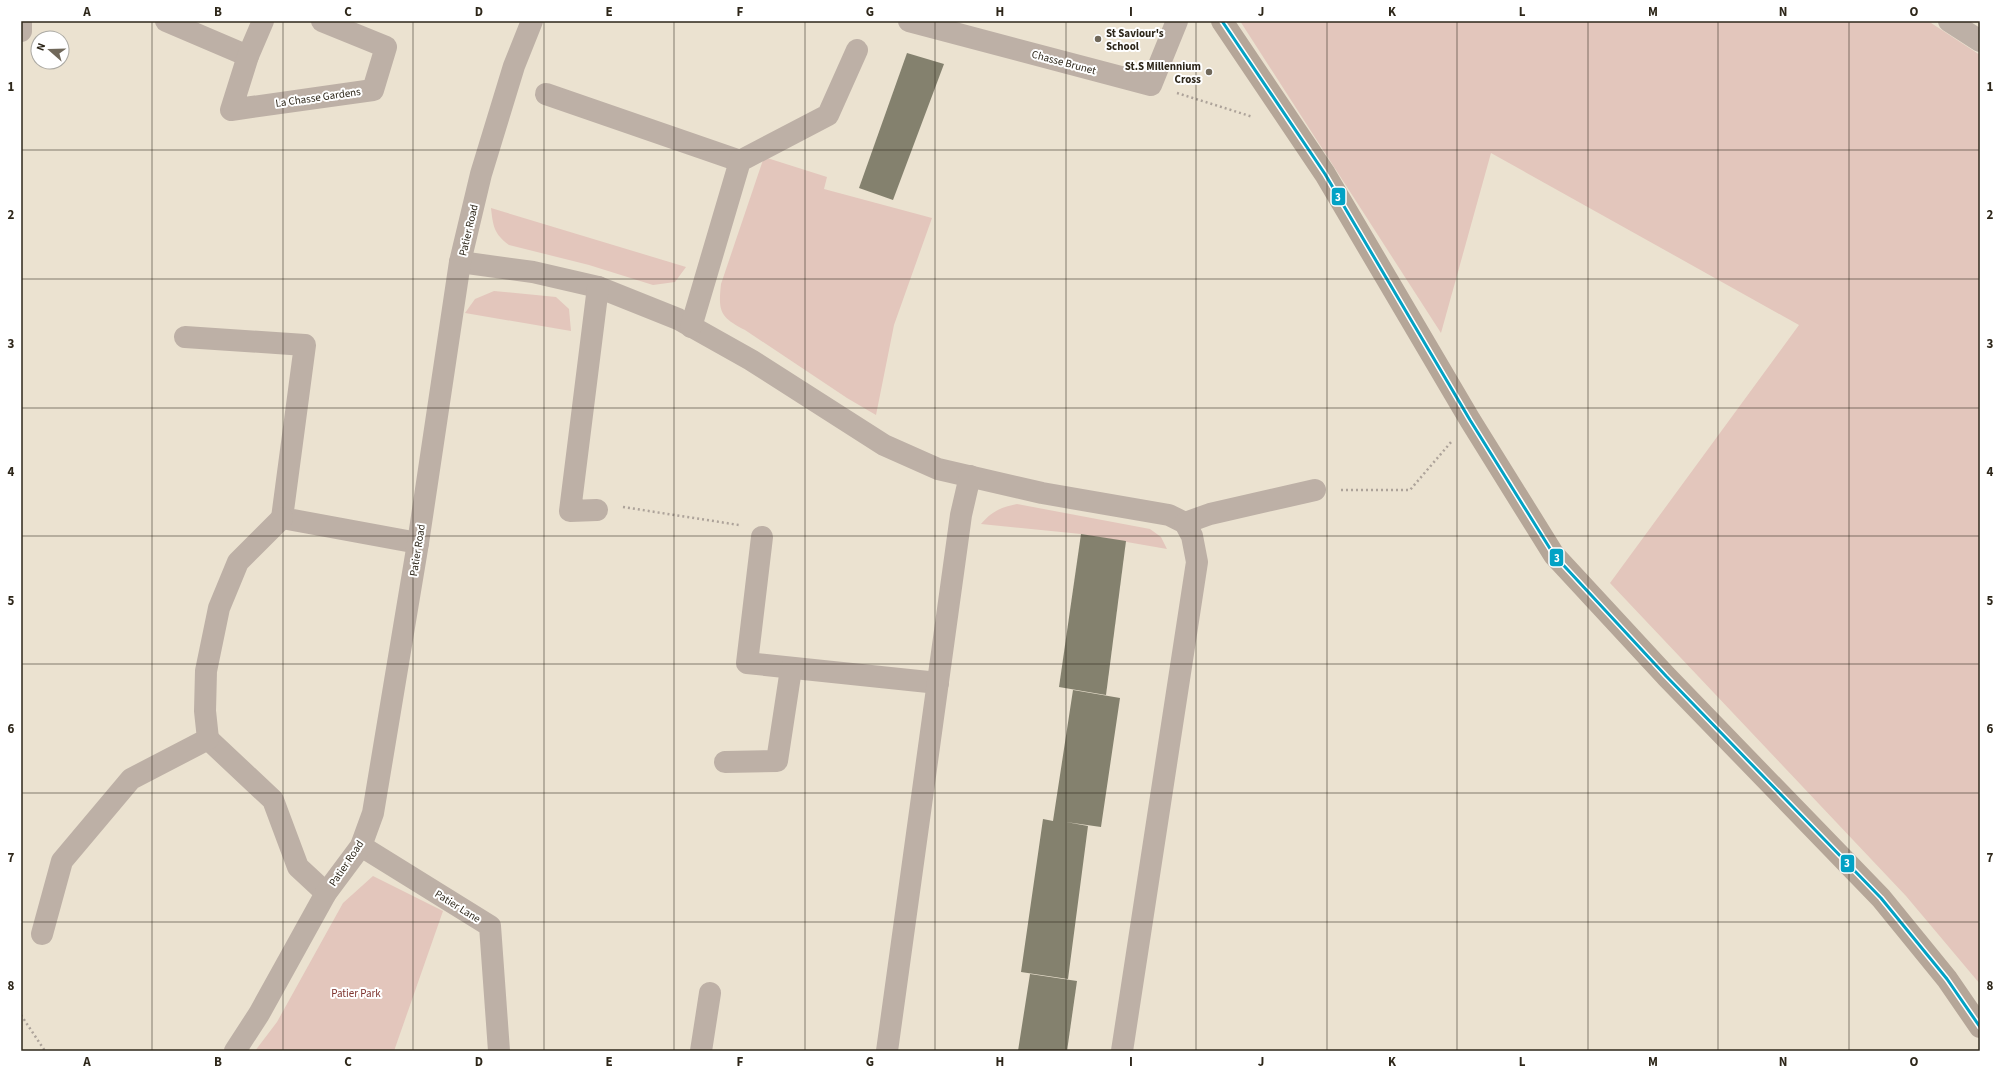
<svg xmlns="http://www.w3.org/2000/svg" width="2001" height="1072" viewBox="0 0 2001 1072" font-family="'Source Sans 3',sans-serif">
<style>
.green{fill:#e3c6bc}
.building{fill:#84816e}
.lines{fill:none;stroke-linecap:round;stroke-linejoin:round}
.path{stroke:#ada39a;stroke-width:2.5;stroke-dasharray:2 3;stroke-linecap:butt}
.minor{stroke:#bdb0a6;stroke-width:22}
.major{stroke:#b5a698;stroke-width:22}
.bus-1-casing{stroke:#fff;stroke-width:6}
.bus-1{stroke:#02a2c5;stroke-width:3}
.grid{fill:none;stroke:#2e271a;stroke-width:1;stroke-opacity:0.55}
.poi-dot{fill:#70685a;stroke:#fff;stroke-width:1.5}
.labels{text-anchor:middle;stroke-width:4;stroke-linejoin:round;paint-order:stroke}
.poi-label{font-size:11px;font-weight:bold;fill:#2e271a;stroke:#fff;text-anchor:start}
.street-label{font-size:11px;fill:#2e271a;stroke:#fff}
.park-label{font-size:11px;fill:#7e332e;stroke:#fff}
.line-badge{stroke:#fff;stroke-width:1.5}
.badge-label{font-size:11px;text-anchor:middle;font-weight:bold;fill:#fff}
.neatline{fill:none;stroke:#2e271a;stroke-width:1.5}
.grid-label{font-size:13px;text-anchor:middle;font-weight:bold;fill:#2e271a}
</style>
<rect width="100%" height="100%" fill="#ebe2d0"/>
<!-- green -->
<g class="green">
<path d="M1240 21H1928L1980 55V984L1906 896 1610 583 1799 325 1491 153 1441 333Z"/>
<path d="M764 157 827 177 824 189 932 218 894 325 876 415 847 398 745 330C720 317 718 312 721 284Z"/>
<path d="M491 208 686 267 675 282 653 285 589 265 509 245C494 234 493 226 491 208Z"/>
<path d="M494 291 556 297 569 309 571 331 465 313 475 299Z"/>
<path d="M1017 504 1150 529 1161 537 1167 549 1081 534 981 524C991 512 1001 507 1017 504Z"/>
<path d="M373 876 443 911 394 1051H255L277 1022 343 903Z"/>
</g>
<!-- building -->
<g class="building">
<path d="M907 53 944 64 893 200 859 188Z"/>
<path d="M1081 534 1126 541 1106 695 1059 687Z"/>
<path d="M1073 690 1120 698 1101 827 1066 822 1088 826 1068 979 1021 972 1043 819 1053 821Z"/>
<path d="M1030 974 1077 981 1067 1051H1018Z"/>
</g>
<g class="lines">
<!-- path -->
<g class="path">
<path d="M1177 93 1253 117"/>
<path d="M1341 490H1410L1452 441"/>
<path d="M623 507 739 525"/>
<path d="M21 1015 45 1051"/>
</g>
<!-- minor -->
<g class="minor">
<path d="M166 21 248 56"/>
<path d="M263 21 248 56 231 110 373 90 386 47 322 21"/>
<path d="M909 21 1151 85 1177 21"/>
<path d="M1949 21 1980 41"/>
<path d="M21 23V31"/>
<path d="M546 94 740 161"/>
<path d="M460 262 533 272 598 287 678 319 751 360 884 445 938 469 1042 493 1169 515 1185 523 1192 536 1197 562 1122 1051"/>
<path d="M691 327 740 161 828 115 857 50"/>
<path d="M185 337 305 345 282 518 418 543"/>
<path d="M597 510 570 511 598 287"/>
<path d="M1185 523 1210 514 1315 490"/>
<path d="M762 537 747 663 938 683"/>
<path d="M208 739 273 800 298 867 326 893"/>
<path d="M725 762 777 761 791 669"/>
<path d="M361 846 490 926 499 1051"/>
<path d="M42 934 62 861 131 779 208 739 205 711 206 671 219 608 238 562 282 518"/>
<path d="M235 1051 259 1014 326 893 361 846 373 813 418 543 460 262 481 174 514 66 532 21"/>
<path d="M701 1051 710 993"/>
<path d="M887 1051 961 515 970 476"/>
</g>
<!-- major -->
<path class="major" d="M1222 21 1325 174 1470 420 1554 555 1666 676 1881 898 1947 979 1980 1027"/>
<defs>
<path id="bus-1" d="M1222 21 1325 174 1470 420 1554 555 1666 676 1881 898 1947 979 1980 1027"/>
</defs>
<!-- bus-1 casing -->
<use href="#bus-1" class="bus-1-casing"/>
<!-- bus-1 -->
<use href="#bus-1" class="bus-1"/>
</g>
<!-- grid -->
<path class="grid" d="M152 21V1051M283 21V1051M413 21V1051M544 21V1051M674 21V1051M805 21V1051M935 21V1051M1066 21V1051M1196 21V1051M1327 21V1051M1457 21V1051M1588 21V1051M1718 21V1051M1849 21V1051M21 150H1980M21 279H1980M21 408H1980M21 536H1980M21 664H1980M21 793H1980M21 922H1980"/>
<!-- markers -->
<g class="poi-dot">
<circle cx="1098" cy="39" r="4"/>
<circle cx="1209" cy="72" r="4"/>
</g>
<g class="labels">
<!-- poi labels -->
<g class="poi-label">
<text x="1106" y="37">St Saviour's<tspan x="1106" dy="13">School</tspan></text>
<text x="1201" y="70" text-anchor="end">St.S Millennium<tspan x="1201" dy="13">Cross</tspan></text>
</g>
<!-- street labels -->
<g class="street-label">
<text transform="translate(1064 62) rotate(15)" y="4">Chasse Brunet</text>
<text transform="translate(318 97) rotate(-8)" y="4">La Chasse Gardens</text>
<text transform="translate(468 230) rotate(-77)" y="4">Patier Road</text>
<text transform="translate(417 550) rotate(-81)" y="4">Patier Road</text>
<text transform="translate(346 863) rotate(-56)" y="4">Patier Road</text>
<text transform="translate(458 906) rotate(32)" y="4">Patier Lane</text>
</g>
<!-- park labels -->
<g class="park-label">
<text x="356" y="997">Patier Park</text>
</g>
</g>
<g class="line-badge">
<rect x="1331" y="187" width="15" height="19" rx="4" fill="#02a2c5"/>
<rect x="1549" y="548" width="15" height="19" rx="4" fill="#02a2c5"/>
<rect x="1840" y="854" width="15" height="19" rx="4" fill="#02a2c5"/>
</g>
<g class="badge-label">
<text x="1338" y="201">3</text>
<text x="1557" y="562">3</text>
<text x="1847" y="867">3</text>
</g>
<!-- border -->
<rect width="2001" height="1072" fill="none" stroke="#ffffff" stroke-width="44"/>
<!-- north arrow -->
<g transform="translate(50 50) rotate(290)"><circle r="19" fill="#ffffff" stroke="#aba9a3"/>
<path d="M0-3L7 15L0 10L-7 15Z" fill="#70685a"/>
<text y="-6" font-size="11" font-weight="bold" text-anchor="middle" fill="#2e271a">N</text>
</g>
<rect x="22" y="22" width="1957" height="1028" class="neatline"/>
<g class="grid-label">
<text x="87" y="16">A</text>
<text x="218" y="16">B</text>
<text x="348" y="16">C</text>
<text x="479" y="16">D</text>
<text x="609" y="16">E</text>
<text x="740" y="16">F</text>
<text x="870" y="16">G</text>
<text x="1000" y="16">H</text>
<text x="1131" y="16">I</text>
<text x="1261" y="16">J</text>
<text x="1392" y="16">K</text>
<text x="1522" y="16">L</text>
<text x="1653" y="16">M</text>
<text x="1783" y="16">N</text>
<text x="1914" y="16">O</text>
<text x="11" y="91">1</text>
<text x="1990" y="91">1</text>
<text x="11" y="219">2</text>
<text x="1990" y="219">2</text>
<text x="11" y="348">3</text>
<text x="1990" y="348">3</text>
<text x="11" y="476">4</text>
<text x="1990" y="476">4</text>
<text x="11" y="605">5</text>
<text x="1990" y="605">5</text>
<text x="11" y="733">6</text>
<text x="1990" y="733">6</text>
<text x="11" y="862">7</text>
<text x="1990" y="862">7</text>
<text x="11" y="990">8</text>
<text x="1990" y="990">8</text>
<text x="87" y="1066">A</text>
<text x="218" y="1066">B</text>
<text x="348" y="1066">C</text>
<text x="479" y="1066">D</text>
<text x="609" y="1066">E</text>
<text x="740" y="1066">F</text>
<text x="870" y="1066">G</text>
<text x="1000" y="1066">H</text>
<text x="1131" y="1066">I</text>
<text x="1261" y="1066">J</text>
<text x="1392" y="1066">K</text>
<text x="1522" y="1066">L</text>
<text x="1653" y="1066">M</text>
<text x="1783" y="1066">N</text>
<text x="1914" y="1066">O</text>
</g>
</svg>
